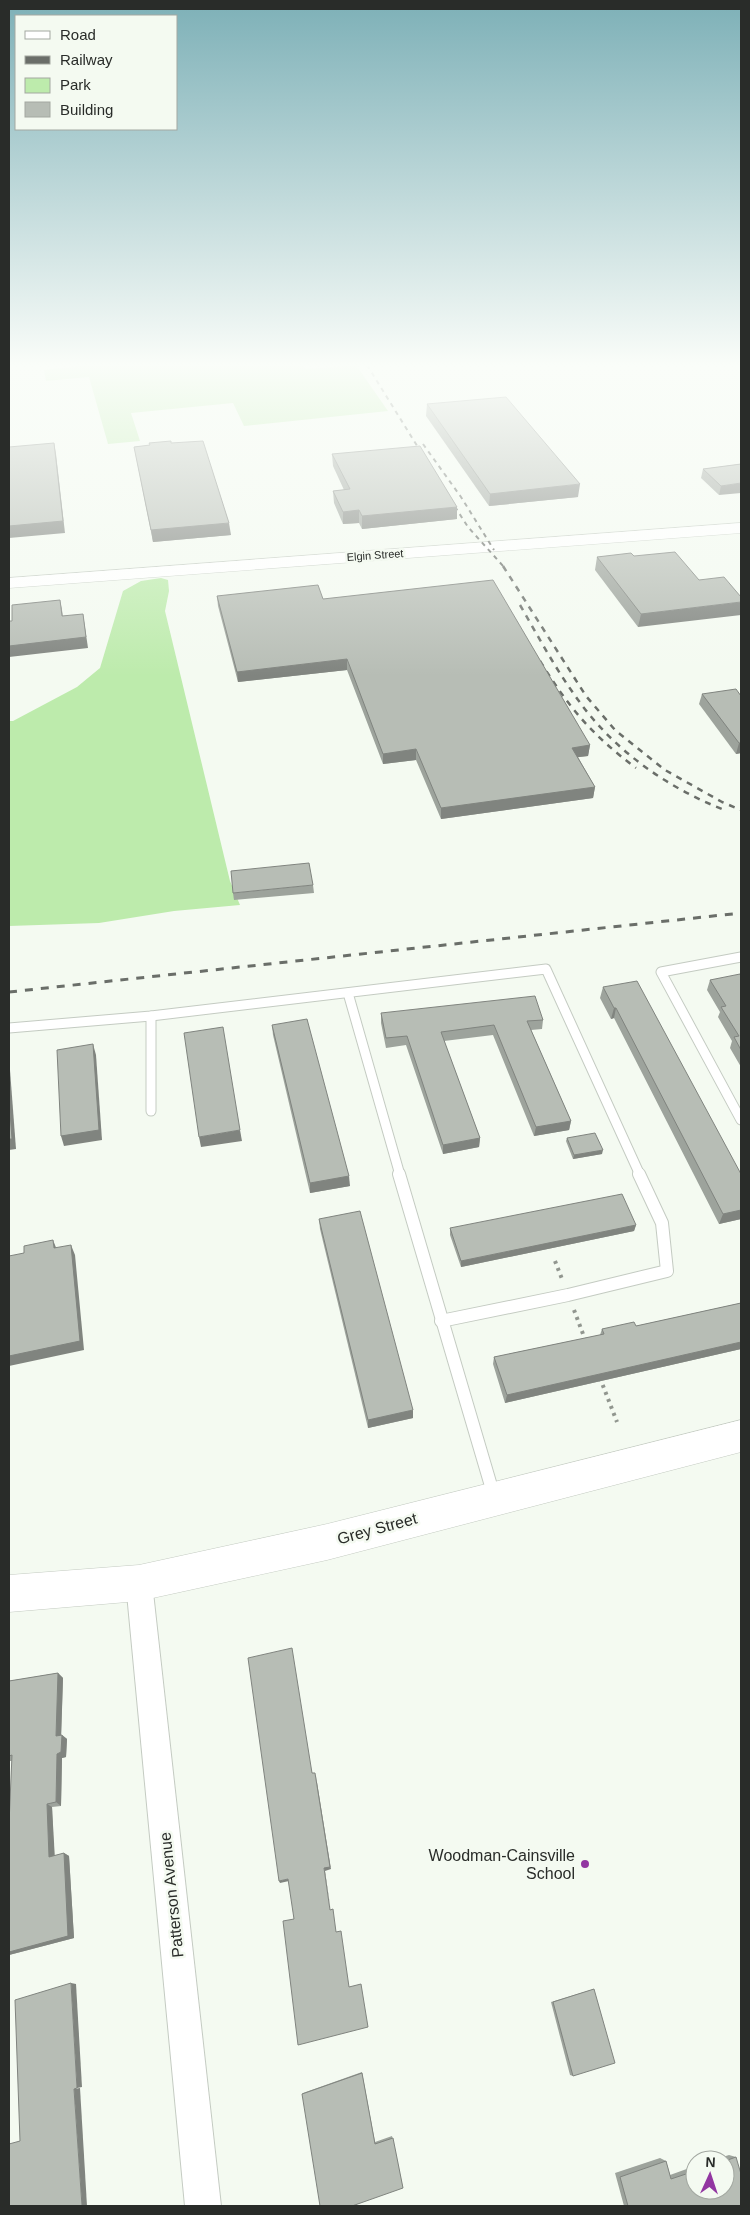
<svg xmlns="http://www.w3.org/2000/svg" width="750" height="2215" viewBox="0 0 750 2215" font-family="Helvetica,sans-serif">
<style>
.green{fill:#bdebac}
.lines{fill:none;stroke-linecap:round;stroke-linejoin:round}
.lane-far1-casing{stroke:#c4cbc2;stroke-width:11}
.lane-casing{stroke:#c4cbc2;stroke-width:14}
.street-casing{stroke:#c4cbc2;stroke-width:2}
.secondary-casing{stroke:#c4cbc2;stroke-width:1}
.path{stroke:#91968f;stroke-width:4;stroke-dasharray:3 4.5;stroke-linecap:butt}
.lane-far1{stroke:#fff;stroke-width:9}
.lane{stroke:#fff;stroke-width:12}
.street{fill:#fff;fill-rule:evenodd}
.secondary{fill:#fff;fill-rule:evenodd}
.rail-far2{stroke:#6a6e69;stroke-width:2;stroke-dasharray:4.5 4.5;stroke-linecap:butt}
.rail-far1{stroke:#6a6e69;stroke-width:2.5;stroke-dasharray:6 6;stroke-linecap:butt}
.rail{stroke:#6a6e69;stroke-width:3;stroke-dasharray:8 8;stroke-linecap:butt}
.wall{fill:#9da39c}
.shaded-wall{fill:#80847f}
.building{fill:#b7bdb5;stroke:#80847f}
.poi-dot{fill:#9236a1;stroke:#f4faf1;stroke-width:2}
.labels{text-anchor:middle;stroke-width:5;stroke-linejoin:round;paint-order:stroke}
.far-street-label{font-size:11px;fill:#292c29;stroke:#f4faf1}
.near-street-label{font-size:16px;fill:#292c29;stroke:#f4faf1}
.near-poi-label{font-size:16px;fill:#292c29;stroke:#f4faf1;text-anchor:end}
</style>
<rect width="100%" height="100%" fill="#f4faf1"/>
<!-- green -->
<g class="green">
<path d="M88 365H303L305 369 356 365 388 411 244 426 233 403 131 413 140 441 108 444 89 377 46 381 44 370Z"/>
<path d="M161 578 168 580 169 591 165 611 230 881 240 905 174 911 99 923 9 926V721H13L77 687 100 668 123 591 141 581Z"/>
</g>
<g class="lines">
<defs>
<g id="lane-far1">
<path d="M741 957 661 972 741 1120"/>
<path d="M348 993 400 1175"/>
<path d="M151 1016V1111"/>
<path d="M9 1028 151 1016 546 969 640 1175"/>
</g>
<g id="lane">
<path d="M399 1174 494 1496"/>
<path d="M441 1321 568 1295 667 1271 662 1223 639 1174"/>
</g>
<path id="street" d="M139 1570 148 1574 152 1583 221 2206H185L126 1583 130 1574Z"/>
<g id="secondary">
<path d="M741 523V533L9 588V578Z"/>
<path d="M741 1420V1452L327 1560 139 1601 9 1612V1575L139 1565 327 1524Z"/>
</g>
</defs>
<!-- lane-far1 casing -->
<use href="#lane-far1" class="lane-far1-casing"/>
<!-- lane casing -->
<use href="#lane" class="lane-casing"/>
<!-- street casing -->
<use href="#street" class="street-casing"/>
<!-- secondary casing -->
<use href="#secondary" class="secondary-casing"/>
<!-- path -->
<g class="path">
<path d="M555 1261 562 1279"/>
<path d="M574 1310 586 1342"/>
<path d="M600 1378 617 1422"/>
</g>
<!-- lane-far1 -->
<use href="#lane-far1" class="lane-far1"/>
<!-- lane -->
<use href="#lane" class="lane"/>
<!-- street -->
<use href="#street" class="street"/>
<!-- secondary -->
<use href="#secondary" class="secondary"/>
<!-- rail-far2 -->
<g class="rail-far2">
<path d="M367 365 424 457"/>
<path d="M423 444 461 497 494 550"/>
<path d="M450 499 468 527 504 567"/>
</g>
<!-- rail-far1 -->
<g class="rail-far1">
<path d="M503 566 586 696 615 730 665 770 722 802 741 810"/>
<path d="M520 605C538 636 555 668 576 697 613 750 667 788 727 811"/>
<path d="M540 661C569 708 592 735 636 768"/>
</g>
<!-- rail -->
<path class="rail" d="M9 992 741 913"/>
</g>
<!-- wall -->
<g class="wall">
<path d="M427 404 578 497 489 506 426 416Z"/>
<path d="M171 443 231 535 153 542 134 447Z"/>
<path d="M332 454 457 507V519L362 529 359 523 343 524 334 503 333 491 344 490 333 466Z"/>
<path d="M741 464 719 495 701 478 703 469Z"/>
<path d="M634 556 699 580 638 627 595 570 597 557Z"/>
<path d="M217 596 323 599 590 745 588 756 578 757 595 787 593 798 441 819 416 760 383 764 347 670 238 682 218 606Z"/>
<path d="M702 694 741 696V753L736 754 699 704Z"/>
<path d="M313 885 314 893 234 900 233 893Z"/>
<path d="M741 976V1067L730 1048 732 1041 718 1017 720 1012 707 990 710 980Z"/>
<path d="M603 987 741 1174V1219L719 1224 614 1018 611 1019 600 998Z"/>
<path d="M381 1013 543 1020 542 1029 531 1030 571 1121 569 1130 534 1136 493 1035 444 1041 480 1138 479 1147 443 1154 406 1045 386 1048 381 1023Z"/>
<path d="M272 1025 350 1186 310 1193 273 1035Z"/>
<path d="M567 1138 602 1154 573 1159 566 1141Z"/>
<path d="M319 1219 413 1418 368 1428 320 1229Z"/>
<path d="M636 1225 634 1231 461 1267 450 1235V1228Z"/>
<path d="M741 1303V1349L505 1403 493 1364 494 1357 600 1335 602 1329 636 1326Z"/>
<path d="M58 1673 63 1678 61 1735H62L67 1739 66 1757 62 1758 61 1806 52 1807 54 1856 64 1853 69 1856 74 1938 9 1955V1824L12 1761H9V1681Z"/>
<path d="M594 1989 573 2076 570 2075 551 2002Z"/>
<path d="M362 2072 375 2142 392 2136 403 2188 302 2094 303 2093Z"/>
<path d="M729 2155 736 2157 741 2206H624L615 2173 660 2158 666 2161 670 2175 695 2166V2190H725V2160H713Z"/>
</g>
<!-- shaded-wall -->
<g class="shaded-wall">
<path d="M54 443 56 454 65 533 9 538V526Z"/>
<path d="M741 483V493L719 495 721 486Z"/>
<path d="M580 484 578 497 489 506 490 494Z"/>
<path d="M457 507V519L362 529V516Z"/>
<path d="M359 510V523L343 524V512Z"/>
<path d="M229 523 231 535 153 542 151 530Z"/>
<path d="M60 600 62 610 64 627 62 616Z"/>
<path d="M741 602V615L638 627 641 614Z"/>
<path d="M83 614 88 648 9 657V646Z"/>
<path d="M347 659V670L238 682 237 672Z"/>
<path d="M739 743H741V753L736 754Z"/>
<path d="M590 745 588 756 571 758 572 748Z"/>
<path d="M416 749V760L383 764V754Z"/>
<path d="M595 787 593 798 441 819V808Z"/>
<path d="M614 1008H616L614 1018 611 1019Z"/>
<path d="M93 1044 96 1055 102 1140 64 1146 61 1136Z"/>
<path d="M9 1067 10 1070 16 1149 9 1150Z"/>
<path d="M571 1121 569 1130 534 1136 536 1127Z"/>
<path d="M240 1130 242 1141 201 1147 199 1137Z"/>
<path d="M480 1138 479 1147 443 1154V1145Z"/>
<path d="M603 1150 602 1154 573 1159 574 1155Z"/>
<path d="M349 1176 350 1186 310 1193V1183Z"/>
<path d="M741 1210V1219L719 1224 723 1214Z"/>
<path d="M636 1225 634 1231 461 1267V1261Z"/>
<path d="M53 1240 57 1250 54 1248Z"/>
<path d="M71 1245 75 1255 84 1350 9 1366V1356Z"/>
<path d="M741 1342V1349L505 1403 507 1395Z"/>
<path d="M413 1410V1418L368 1428V1420Z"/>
<path d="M58 1673 63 1678 61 1740 56 1736Z"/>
<path d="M62 1735 67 1739 66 1757 62 1758 61 1806 56 1802 57 1754Z"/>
<path d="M316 1776 331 1869 325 1871 331 1912 324 1868Z"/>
<path d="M47 1804 52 1807 55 1860 49 1857Z"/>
<path d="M64 1853 69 1856 74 1938 9 1955V1952Z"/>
<path d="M288 1879 289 1881 280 1883 279 1881Z"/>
<path d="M71 1983 76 1984 82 2087 77 2088Z"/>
<path d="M80 2088 87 2206H82L74 2089Z"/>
</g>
<!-- building -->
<g class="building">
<path d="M506 397 580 484 490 494 427 404Z"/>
<path d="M171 441V443L203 441 229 523 151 530 134 447 150 445 149 443Z"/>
<path d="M54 443 63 521 9 526V447Z"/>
<path d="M420 446 457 507 362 516 359 510 343 512 333 491 350 489 332 454Z"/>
<path d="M741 464V483L721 486 703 469Z"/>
<path d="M675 552 699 580 724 577 741 597V602L641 614 597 557 631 553 634 556Z"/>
<path d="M493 580 590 745 572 748 595 787 441 808 416 749 383 754 347 659 237 672 217 596 318 585 323 599Z"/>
<path d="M60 600 62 616 83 614 86 637 9 646V621H12V605Z"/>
<path d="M736 689 741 696V743H739L702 694Z"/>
<path d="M309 863 313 885 233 893 231 871Z"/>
<path d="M740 974 741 976V1050L734 1037 739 1036 721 1007 726 1006 710 980Z"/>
<path d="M637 981 741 1174V1210L723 1214 616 1008H614L603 987Z"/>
<path d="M535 996 543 1020 527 1021 571 1121 536 1127 494 1025 441 1032 480 1138 443 1145 407 1036 386 1038 381 1013Z"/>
<path d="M307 1019 349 1176 310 1183 272 1025Z"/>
<path d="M223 1027 240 1130 199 1137 184 1033Z"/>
<path d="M93 1044 99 1130 61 1136 57 1050Z"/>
<path d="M9 1099 12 1139H9Z"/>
<path d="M595 1133 603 1150 574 1155 567 1138Z"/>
<path d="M622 1194 636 1225 461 1261 450 1228Z"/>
<path d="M360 1211 413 1410 368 1420 319 1219Z"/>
<path d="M53 1240 54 1248 71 1245 80 1341 9 1356V1256L24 1253V1246Z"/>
<path d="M741 1303V1342L507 1395 494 1357 604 1334 602 1329 634 1322 636 1326Z"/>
<path d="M292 1648 312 1773H315L330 1867 324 1868 330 1910 333 1909 336 1932 341 1931 349 1987 361 1984 368 2027 298 2045 283 1921 294 1919 288 1879 279 1881 248 1658Z"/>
<path d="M58 1673 56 1736 62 1735 61 1752 57 1754 56 1802 47 1804 49 1857 64 1853 68 1936 9 1952V1824L12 1755 9 1756V1681Z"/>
<path d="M71 1983 77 2088 74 2089 82 2206H9V2144L20 2141 15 2000Z"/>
<path d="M594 1989 615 2063 573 2076 553 2002Z"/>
<path d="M362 2073 375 2144 393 2138 403 2188 352 2206H320L302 2094Z"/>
<path d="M736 2157 741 2174V2206H628L620 2177 666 2161 671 2179 695 2171V2190H725V2161Z"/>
</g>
<!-- sky -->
<linearGradient id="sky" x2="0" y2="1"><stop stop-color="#7db0b7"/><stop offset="0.54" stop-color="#fafdf9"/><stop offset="1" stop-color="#fafdf9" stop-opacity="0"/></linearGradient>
<rect width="750" height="676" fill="url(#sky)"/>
<!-- markers -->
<circle class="poi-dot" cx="585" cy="1864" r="5"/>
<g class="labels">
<!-- far-street labels -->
<g class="far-street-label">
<text transform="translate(375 555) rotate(-4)" y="4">Elgin Street</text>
</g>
<!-- near-street labels -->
<g class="near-street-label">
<text transform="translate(377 1528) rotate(-15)" y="6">Grey Street</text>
<text transform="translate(171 1895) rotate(-96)" y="6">Patterson Avenue</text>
</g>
<!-- near-poi labels -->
<g class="near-poi-label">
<text x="575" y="1861">Woodman-Cainsville<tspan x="575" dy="18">School</tspan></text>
</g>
</g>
<!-- border -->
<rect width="750" height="2215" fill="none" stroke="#292c29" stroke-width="20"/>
<!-- legend -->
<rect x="15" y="15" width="162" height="115" fill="#f4faf1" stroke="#a3a8a1"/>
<rect x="25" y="31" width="25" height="8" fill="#ffffff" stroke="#a3a8a1"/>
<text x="60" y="40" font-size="15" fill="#292c29">Road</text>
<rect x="25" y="56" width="25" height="8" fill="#6a6e69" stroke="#a3a8a1"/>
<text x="60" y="65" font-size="15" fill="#292c29">Railway</text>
<rect x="25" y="78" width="25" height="15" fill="#bdebac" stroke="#a3a8a1"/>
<text x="60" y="90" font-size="15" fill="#292c29">Park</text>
<rect x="25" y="102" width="25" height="15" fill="#b7bdb5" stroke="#a3a8a1"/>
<text x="60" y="115" font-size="15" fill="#292c29">Building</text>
<!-- north arrow -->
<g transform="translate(710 2175) rotate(3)"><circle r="24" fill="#f4faf1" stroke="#a3a8a1"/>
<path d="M0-4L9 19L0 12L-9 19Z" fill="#9236a1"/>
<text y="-8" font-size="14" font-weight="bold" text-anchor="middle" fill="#292c29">N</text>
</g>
</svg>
